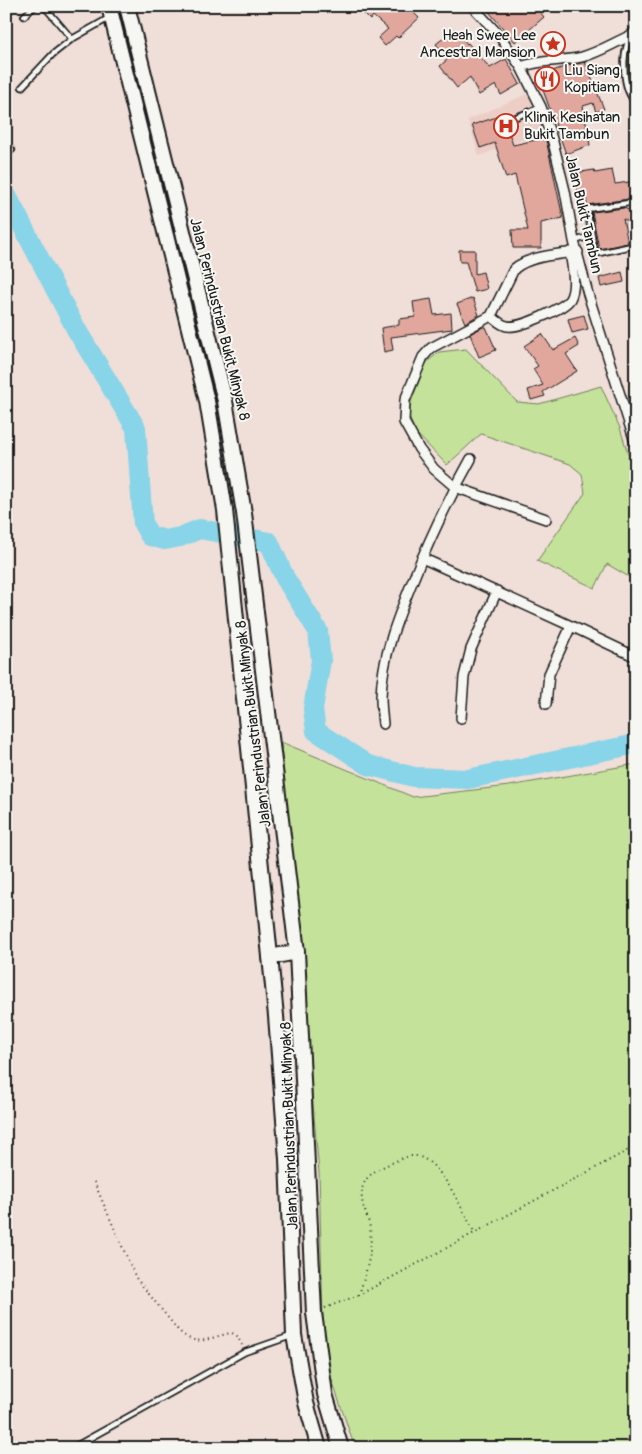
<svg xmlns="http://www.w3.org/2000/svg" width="642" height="1454" viewBox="0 0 642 1454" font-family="Pangolin,sans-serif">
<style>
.built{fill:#eccec6}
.green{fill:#c4e29a;stroke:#707f5b}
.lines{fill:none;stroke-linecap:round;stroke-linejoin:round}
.river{stroke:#88d4e8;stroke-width:20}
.building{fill:#e1a79d;stroke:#1c1c1c}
.lane-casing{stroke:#1c1c1c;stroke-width:8}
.street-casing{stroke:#1c1c1c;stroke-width:12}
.secondary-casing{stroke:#1c1c1c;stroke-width:18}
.path{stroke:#1c1c1c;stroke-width:2;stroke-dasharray:1 4;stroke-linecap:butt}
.lane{stroke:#f6f6f2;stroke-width:4.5}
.street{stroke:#f6f6f2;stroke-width:9}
.secondary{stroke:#f6f6f2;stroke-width:14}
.labels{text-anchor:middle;stroke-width:4;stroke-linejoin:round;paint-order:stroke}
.poi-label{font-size:15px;fill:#1c1c1c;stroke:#f6f6f2;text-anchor:start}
.street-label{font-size:15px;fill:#1c1c1c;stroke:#f6f6f2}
</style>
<rect width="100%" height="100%" fill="#f0ded8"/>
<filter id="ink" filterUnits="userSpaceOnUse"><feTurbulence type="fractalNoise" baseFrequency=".02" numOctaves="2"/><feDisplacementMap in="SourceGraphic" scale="10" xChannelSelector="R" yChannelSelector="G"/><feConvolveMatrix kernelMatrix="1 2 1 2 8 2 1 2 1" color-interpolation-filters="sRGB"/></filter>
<g filter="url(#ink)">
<!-- built -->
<path class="built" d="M529 93 544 132 479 156 468 120Z"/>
<!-- green -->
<g class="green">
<path d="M636 40V112L628 80V50Z"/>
<path d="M466 349 517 402 539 404 601 386 620 428 636 480V581L607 564 595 588 537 561 585 493 582 474 570 464 481 434 447 465 416 433 409 417 411 402 426 363 439 352Z"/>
<path d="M281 742 413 797 509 786 636 764V1448H355L324 1357 319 1173Z"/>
</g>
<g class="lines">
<!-- river -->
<path class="river" d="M6 194 76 329 136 428 143 524 150 536 165 540 180 537 200 529 269 542 285 578 318 631 321 660 313 709 316 731 368 765 414 777 468 779 636 744"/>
</g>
<!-- building -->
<g class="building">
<path d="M356 6H407L419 18 398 38 396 36 385 46 378 38 388 29 373 16 370 20Z"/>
<path d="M484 6H535L544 17 515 42Z"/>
<path d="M455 29 467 44 468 43 490 68 506 59 520 84 501 95 496 85 479 95 470 77 457 88 440 66 448 59 436 44Z"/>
<path d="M585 62 604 109 596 112 593 103 583 106 590 145 566 154 538 76 567 66Z"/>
<path d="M503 115 513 145 545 138 547 144 563 218 541 223V248H513L512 230H528L515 175 506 178 495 143 480 148 472 125Z"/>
<path d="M594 170 595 173 612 170 615 184 636 181V198L587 205 586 198 579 199 575 173Z"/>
<path d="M624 208 636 213 631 223 623 219 628 243 599 249 592 212Z"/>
<path d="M459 250H475V274L483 272 487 289 475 292 466 262H460Z"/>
<path d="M622 272 624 282 601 287 599 278Z"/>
<path d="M473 298 479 315 465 323 457 304Z"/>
<path d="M431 299 434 315 451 313 452 329 391 337 393 350 384 352 381 328 399 325V319L415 317 413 302Z"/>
<path d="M584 315 588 329 572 333 568 319Z"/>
<path d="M483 327H486L496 350 479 357 470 334Z"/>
<path d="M542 334 553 350 575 338 579 346 566 354 577 371 543 392 545 396 531 400 528 390 543 385 533 369 538 366 524 346Z"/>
</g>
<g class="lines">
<defs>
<g id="lane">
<path d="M44 6 72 39"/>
<path d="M24 16 35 6"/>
<path d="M630 38C621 54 622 90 636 103"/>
<path d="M22 87 53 54 72 39 109 18"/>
<path d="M516 117 541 107"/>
<path d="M6 144 12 150"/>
<path d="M636 202 587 209 595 254 636 245"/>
<path d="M574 241 592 236"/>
<path d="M72 1448 245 1352 291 1336"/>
</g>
<g id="street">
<path d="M472 6 499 35 521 67 541 107 553 142 565 191 574 241 588 294 636 445"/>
<path d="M521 67C541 59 562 62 582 57 600 52 615 42 632 35L636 29"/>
<path d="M491 316C496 320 501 325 507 326 519 329 565 308 570 299 577 286 572 266 570 252"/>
<path d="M546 519 455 487 434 469 419 449 404 422 405 400 423 357 431 348 491 316 514 269C528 256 559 254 578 252"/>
<path d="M422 558 571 626 636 657"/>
<path d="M546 704 549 674 571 626"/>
<path d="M461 718 464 677 471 649 497 591"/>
<path d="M383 724C382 715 381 706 381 697 382 656 398 617 413 580 430 538 449 498 471 459"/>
</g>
<g id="secondary">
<path d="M109 6 207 401 225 510 276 1016 287 1159 294 1335 306 1403 319 1448"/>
<path d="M127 6 225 401 244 513 297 952 314 1313 325 1394 341 1448"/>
<path d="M270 957 297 952"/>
</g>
</defs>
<!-- lane casing -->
<use href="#lane" class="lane-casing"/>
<!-- street casing -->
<use href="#street" class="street-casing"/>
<!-- secondary casing -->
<use href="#secondary" class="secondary-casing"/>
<!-- path -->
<g class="path">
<path d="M94 1182 136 1278 178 1330C198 1350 209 1336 232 1333L237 1336 242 1345"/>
<path d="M359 1295C366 1272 373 1252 370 1228 368 1215 360 1204 362 1191 363 1177 376 1170 387 1165 396 1161 407 1155 416 1156 442 1160 463 1213 475 1233"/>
<path d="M325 1308 359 1295 636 1146"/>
</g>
<!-- lane -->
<use href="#lane" class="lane"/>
<!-- street -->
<use href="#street" class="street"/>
<!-- secondary -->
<use href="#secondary" class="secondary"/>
</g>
</g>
<!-- icons -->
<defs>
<symbol id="sight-ring" viewBox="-11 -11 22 22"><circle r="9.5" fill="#f6f6f2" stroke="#c8321e" stroke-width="1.5"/><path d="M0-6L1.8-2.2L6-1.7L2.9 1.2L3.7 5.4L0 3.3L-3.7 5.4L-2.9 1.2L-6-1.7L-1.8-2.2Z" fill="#c8321e"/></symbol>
<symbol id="restaurant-ring" viewBox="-11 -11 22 22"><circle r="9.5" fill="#f6f6f2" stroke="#c8321e" stroke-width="1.5"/><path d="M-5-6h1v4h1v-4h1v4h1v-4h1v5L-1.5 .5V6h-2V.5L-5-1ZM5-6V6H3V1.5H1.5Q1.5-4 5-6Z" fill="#c8321e"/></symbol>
<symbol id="hospital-ring" viewBox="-11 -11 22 22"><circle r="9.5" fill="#f6f6f2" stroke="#c8321e" stroke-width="1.5"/><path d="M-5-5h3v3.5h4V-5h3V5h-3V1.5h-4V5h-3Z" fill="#c8321e"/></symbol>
</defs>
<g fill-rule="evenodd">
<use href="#sight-ring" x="539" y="30" width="28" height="28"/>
<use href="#restaurant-ring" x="533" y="65" width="28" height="28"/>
<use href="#hospital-ring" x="492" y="112" width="28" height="28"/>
</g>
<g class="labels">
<!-- poi labels -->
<g class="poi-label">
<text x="536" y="40" text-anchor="end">Heah Swee Lee<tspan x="536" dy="17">Ancestral Mansion</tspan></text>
<text x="564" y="75">Liu Siang<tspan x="564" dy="17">Kopitiam</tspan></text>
<text x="524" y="122">Klinik Kesihatan<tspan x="524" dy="17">Bukit Tambun</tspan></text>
</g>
<!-- street labels -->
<g class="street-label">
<text transform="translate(584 214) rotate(77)" y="5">Jalan Bukit Tambun</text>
<text transform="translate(220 319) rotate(76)" y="5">Jalan Perindustrian Bukit Minyak 8</text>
<text transform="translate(253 724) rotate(-97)" y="5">Jalan Perindustrian Bukit Minyak 8</text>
<text transform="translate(289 1126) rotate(-92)" y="5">Jalan Perindustrian Bukit Minyak 8</text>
</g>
</g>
<!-- margin -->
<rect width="642" height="1454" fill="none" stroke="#f6f6f2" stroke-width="25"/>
<rect x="12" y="12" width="617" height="1429" fill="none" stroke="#1c1c1c" stroke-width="2" filter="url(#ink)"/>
</svg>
